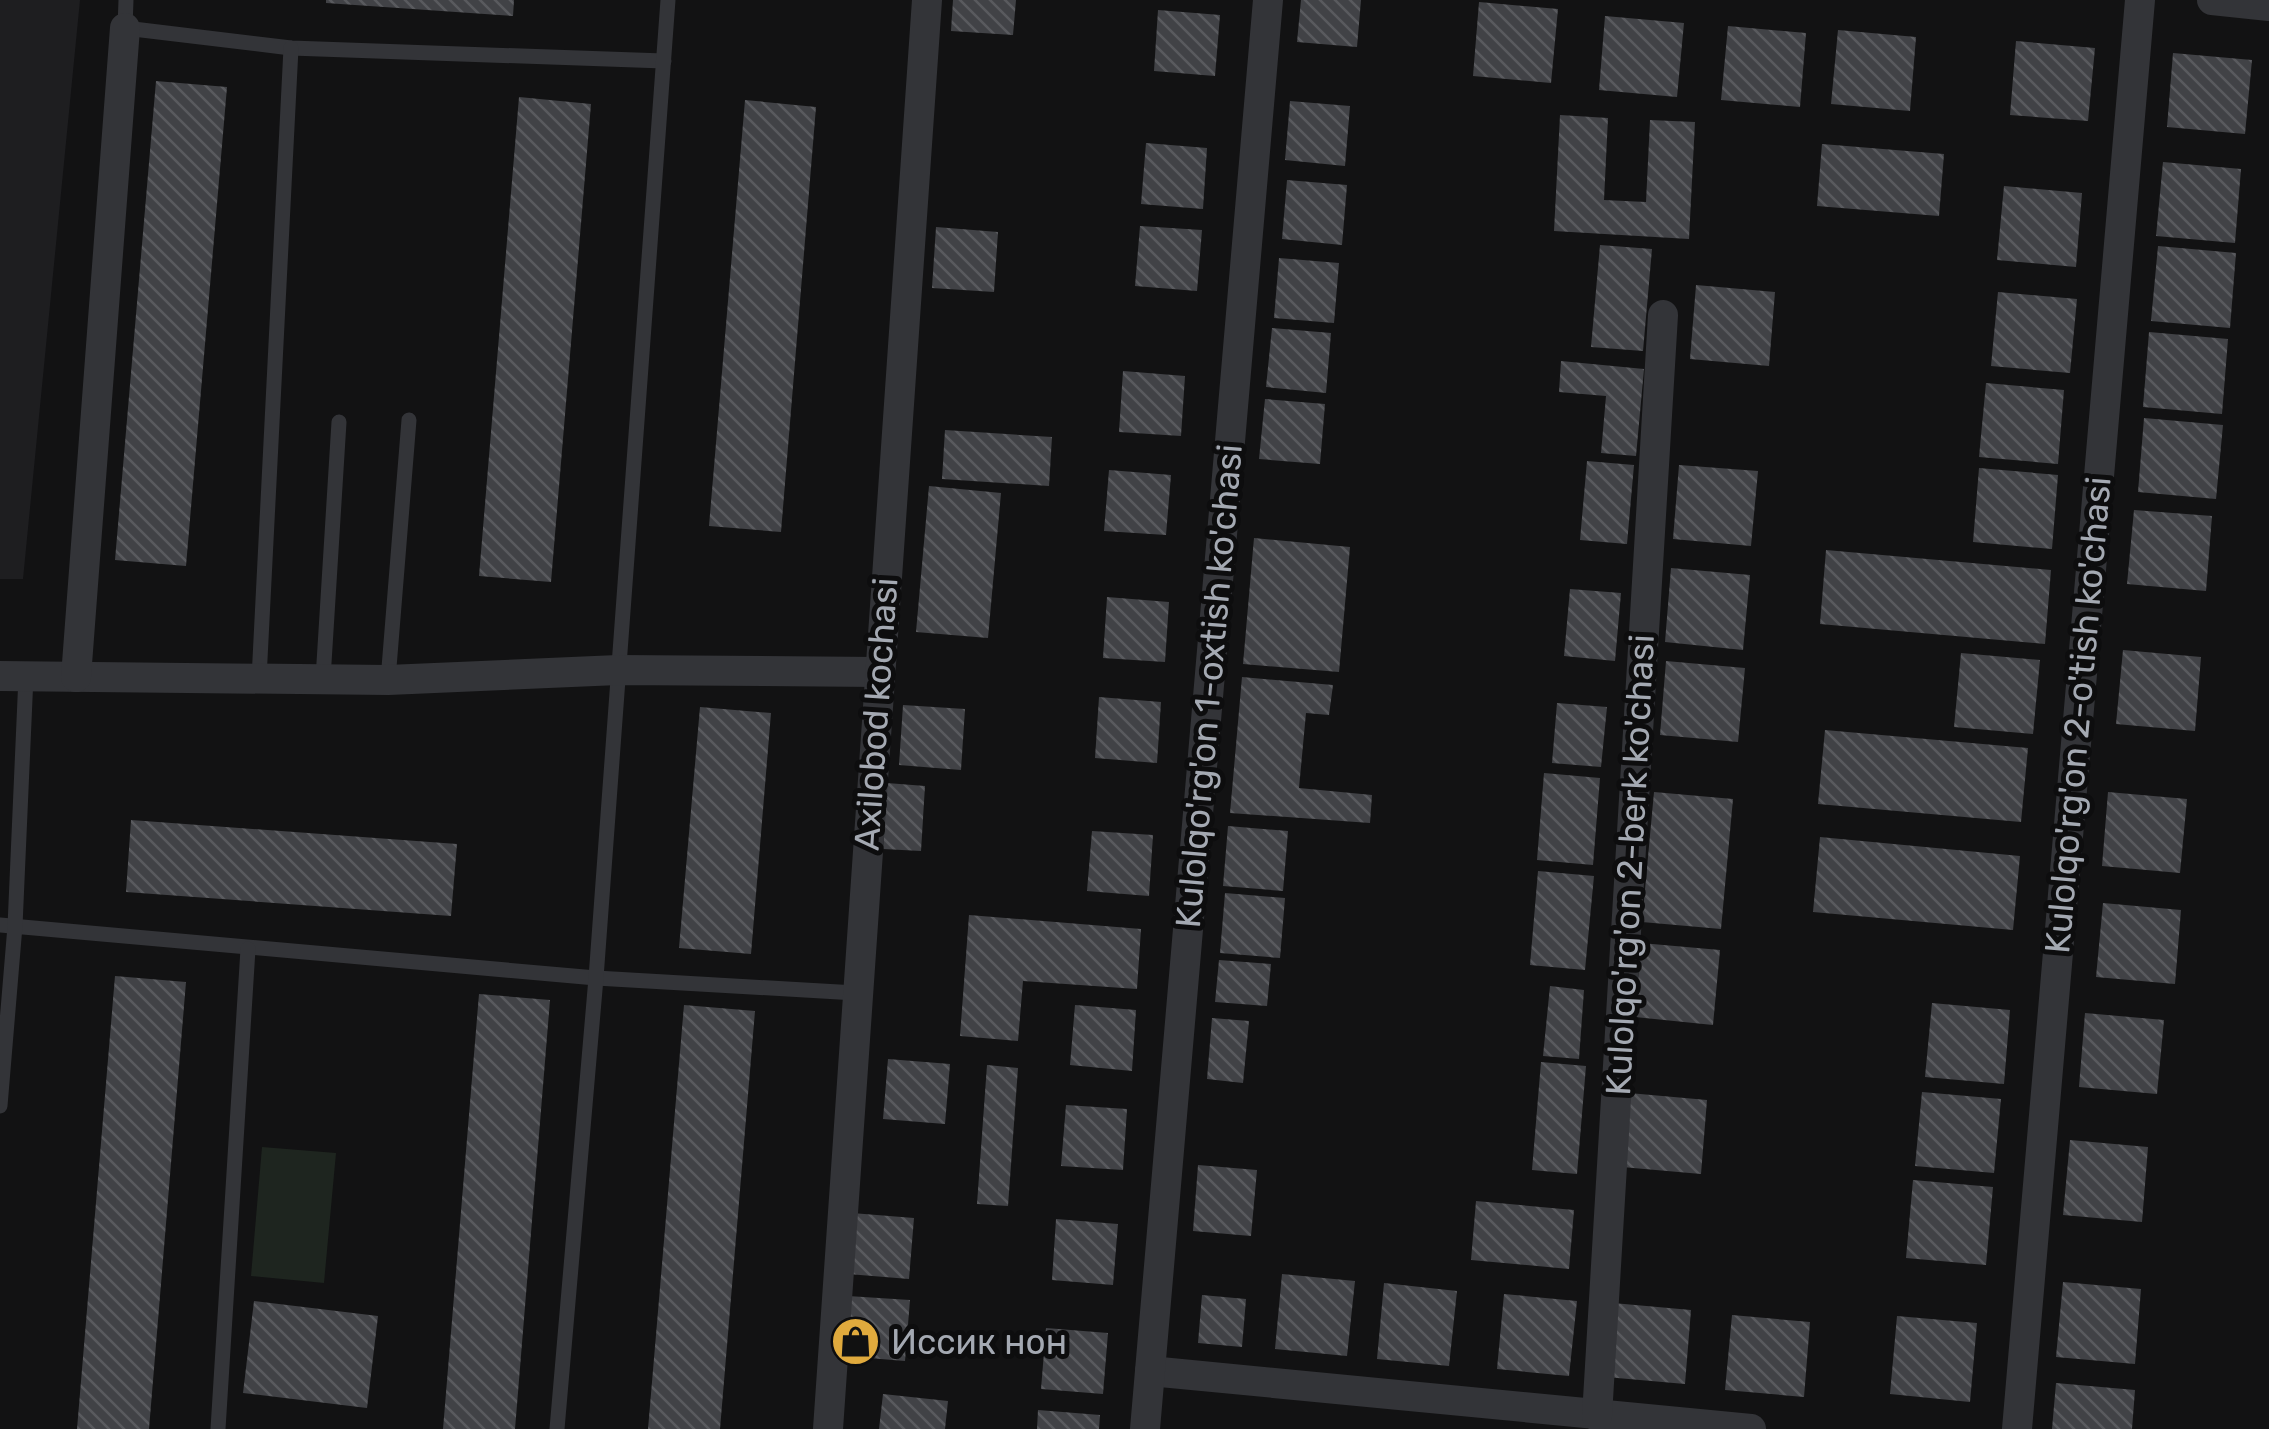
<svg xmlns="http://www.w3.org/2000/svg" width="2269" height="1429" viewBox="0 0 2269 1429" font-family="Rubik,sans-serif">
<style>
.built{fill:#1e1e20}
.pitch{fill:#1e251f}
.building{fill:url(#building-back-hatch)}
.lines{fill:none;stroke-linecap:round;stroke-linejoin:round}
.lane{stroke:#333438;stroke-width:15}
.street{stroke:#333438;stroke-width:30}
.labels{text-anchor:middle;stroke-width:10;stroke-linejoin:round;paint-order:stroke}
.street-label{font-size:35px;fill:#a4a9b2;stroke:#0d0d0e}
.poi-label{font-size:35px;fill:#a4a9b2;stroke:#0d0d0e;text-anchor:start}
</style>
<defs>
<pattern id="building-back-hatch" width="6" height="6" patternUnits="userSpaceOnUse" patternTransform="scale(2.5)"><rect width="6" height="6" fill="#414246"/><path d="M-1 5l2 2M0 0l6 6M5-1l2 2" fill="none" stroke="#595a5e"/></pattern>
</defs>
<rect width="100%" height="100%" fill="#121213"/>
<!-- built -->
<path class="built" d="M0 0H80L23 579H0Z"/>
<!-- pitch -->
<path class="pitch" d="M262 1147 336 1153 324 1283 251 1276Z"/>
<!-- building -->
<g class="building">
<path d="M326 0H514L513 16 326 3Z"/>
<path d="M953 0H1016L1013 35 951 31Z"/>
<path d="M1301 0H1361L1357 47 1297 42Z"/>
<path d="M1479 2 1558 9 1551 83 1473 76Z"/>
<path d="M1158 10 1220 15 1215 76 1154 71Z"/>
<path d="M1605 16 1684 23 1677 97 1599 90Z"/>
<path d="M1728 26 1806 33 1800 107 1721 100Z"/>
<path d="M1838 30 1916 37 1910 111 1831 104Z"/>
<path d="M2016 41 2095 48 2088 121 2010 115Z"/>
<path d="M2173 53 2252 60 2245 134 2167 127Z"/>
<path d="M156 81 227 87 186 566 115 560Z"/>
<path d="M519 97 591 104 551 582 479 576Z"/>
<path d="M745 100 816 107 781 532 709 526Z"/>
<path d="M1290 101 1350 106 1345 166 1285 160Z"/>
<path d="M1560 115 1608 118 1604 200 1646 202 1650 120 1695 122 1689 239 1554 231Z"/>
<path d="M1146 143 1207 148 1203 209 1141 204Z"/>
<path d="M1822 144 1944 154 1939 216 1817 206Z"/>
<path d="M2163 162 2241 169 2235 243 2156 236Z"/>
<path d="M1287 180 1347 185 1342 245 1282 239Z"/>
<path d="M2004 186 2082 193 2076 267 1997 260Z"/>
<path d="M1140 226 1202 230 1197 291 1135 286Z"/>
<path d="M936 227 998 232 994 292 932 288Z"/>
<path d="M1600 245 1652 249 1643 351 1591 347Z"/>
<path d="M2158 246 2236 253 2230 328 2151 321Z"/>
<path d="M1279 258 1339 263 1334 323 1274 318Z"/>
<path d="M1696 285 1775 292 1769 366 1690 359Z"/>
<path d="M1998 292 2077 299 2070 373 1991 366Z"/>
<path d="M1272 328 1331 333 1326 393 1266 387Z"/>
<path d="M2149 332 2228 339 2222 414 2143 407Z"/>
<path d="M1561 361 1644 369 1636 456 1601 453 1606 396 1559 392Z"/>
<path d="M1123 371 1185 376 1181 436 1119 432Z"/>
<path d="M1986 383 2064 390 2058 464 1979 457Z"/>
<path d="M1265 399 1325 404 1320 464 1259 459Z"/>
<path d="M2144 418 2223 425 2216 499 2138 492Z"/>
<path d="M945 430 1052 437 1049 486 942 479Z"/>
<path d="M1587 461 1634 465 1627 544 1580 540Z"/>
<path d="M1679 465 1758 471 1751 546 1673 539Z"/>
<path d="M1979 468 2058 475 2052 549 1973 542Z"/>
<path d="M1109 470 1171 475 1166 535 1104 531Z"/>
<path d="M929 486 1001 493 988 638 916 632Z"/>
<path d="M2134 510 2212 516 2206 591 2127 584Z"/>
<path d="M1254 538 1350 547 1339 672 1243 664Z"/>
<path d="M1826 550 2051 570 2045 644 1820 624Z"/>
<path d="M1671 568 1750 575 1743 650 1665 642Z"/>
<path d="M1570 589 1621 593 1615 661 1564 656Z"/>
<path d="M1107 597 1169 602 1165 662 1103 658Z"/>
<path d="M2123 650 2201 657 2195 731 2116 724Z"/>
<path d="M1961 653 2040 660 2033 734 1954 727Z"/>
<path d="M1666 661 1745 668 1738 742 1660 735Z"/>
<path d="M1242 677 1333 685 1329 715 1306 713 1299 788 1372 795 1370 823 1230 813Z"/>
<path d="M1099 697 1161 702 1157 763 1095 758Z"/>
<path d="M1557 703 1607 707 1601 767 1552 763Z"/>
<path d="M903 705 965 709 961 770 899 765Z"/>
<path d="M700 707 771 713 751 954 679 948Z"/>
<path d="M1825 730 2028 748 2021 822 1818 804Z"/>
<path d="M1544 773 1600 778 1593 865 1537 860Z"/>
<path d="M887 783 925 786 921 851 883 849Z"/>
<path d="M1654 792 1733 799 1721 929 1642 922Z"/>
<path d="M2108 792 2187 799 2180 873 2102 866Z"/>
<path d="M131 820 457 844 451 916 126 892Z"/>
<path d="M1228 826 1288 831 1283 891 1223 886Z"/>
<path d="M1092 831 1153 835 1149 896 1087 891Z"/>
<path d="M1820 837 2020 856 2013 930 1813 912Z"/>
<path d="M1538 871 1594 876 1585 970 1530 965Z"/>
<path d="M1225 893 1285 898 1280 958 1220 953Z"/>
<path d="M2103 903 2181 910 2175 984 2096 977Z"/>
<path d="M969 915 1141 929 1137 989 1023 981 1018 1041 960 1036Z"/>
<path d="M1641 943 1720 950 1713 1025 1635 1017Z"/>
<path d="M1219 960 1271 964 1267 1006 1215 1002Z"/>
<path d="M115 976 186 982 149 1429H77Z"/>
<path d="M1550 986 1584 990 1579 1059 1543 1056Z"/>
<path d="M479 994 550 1000 515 1429H443Z"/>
<path d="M1932 1003 2010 1010 2004 1084 1925 1077Z"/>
<path d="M684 1005 755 1011 720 1429H648Z"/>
<path d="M1075 1005 1136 1010 1132 1071 1070 1065Z"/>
<path d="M2085 1013 2164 1020 2157 1094 2079 1087Z"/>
<path d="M1212 1018 1249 1021 1243 1083 1207 1079Z"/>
<path d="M888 1059 950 1064 945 1124 883 1119Z"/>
<path d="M1541 1062 1586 1066 1577 1174 1532 1170Z"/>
<path d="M987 1065 1018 1068 1008 1206 977 1204Z"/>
<path d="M1922 1092 2001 1099 1994 1173 1915 1166Z"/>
<path d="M1629 1093 1707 1100 1701 1174 1622 1167Z"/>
<path d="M1066 1105 1127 1109 1123 1170 1061 1166Z"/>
<path d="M2070 1140 2148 1147 2142 1222 2063 1215Z"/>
<path d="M1198 1165 1257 1170 1251 1236 1193 1231Z"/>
<path d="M1913 1180 1993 1187 1986 1265 1906 1258Z"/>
<path d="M1476 1201 1574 1210 1569 1269 1471 1260Z"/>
<path d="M852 1213 914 1218 909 1279 848 1274Z"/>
<path d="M1056 1219 1118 1224 1113 1285 1052 1280Z"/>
<path d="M1282 1274 1355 1281 1347 1356 1275 1349Z"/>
<path d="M2063 1282 2141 1289 2135 1364 2056 1357Z"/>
<path d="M1384 1283 1457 1291 1449 1366 1377 1359Z"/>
<path d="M1504 1294 1577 1301 1569 1376 1497 1369Z"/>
<path d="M1202 1295 1246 1299 1242 1347 1198 1343Z"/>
<path d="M848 1296 910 1300 905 1361 844 1356Z"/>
<path d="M254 1301 378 1316 367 1408 243 1393Z"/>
<path d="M1613 1303 1691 1310 1685 1384 1606 1377Z"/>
<path d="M1732 1315 1810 1322 1804 1397 1725 1390Z"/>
<path d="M1897 1316 1977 1323 1970 1402 1890 1394Z"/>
<path d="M1046 1328 1108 1333 1103 1394 1041 1389Z"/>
<path d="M2056 1383 2135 1390 2132 1429H2052Z"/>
<path d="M883 1394 948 1401 945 1429H879Z"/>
<path d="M1038 1410 1100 1415 1099 1429H1037Z"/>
</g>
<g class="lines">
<!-- lane -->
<g class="lane">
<path d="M126 0 125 28 291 48 664 61"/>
<path d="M259 679 291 48"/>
<path d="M323 679 339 422"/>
<path d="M388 680 409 420"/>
<path d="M0 925 596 978 856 993"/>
<path d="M0 1106 15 926 26 676"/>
<path d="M218 1429 248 949"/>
<path d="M557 1429 596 978 668 0"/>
</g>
<!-- street -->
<g class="street">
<path d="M2212 0 2269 6"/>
<path d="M0 676 388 680 618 670 878 672"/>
<path d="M76 677 125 28"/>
<path d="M1150 1371 1751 1429"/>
<path d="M1597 1416 1663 315"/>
<path d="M828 1429 927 0"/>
<path d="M1145 1429 1268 0"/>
<path d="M2017 1429 2140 0"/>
</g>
</g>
<!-- icons -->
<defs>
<symbol id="shop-disc" viewBox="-11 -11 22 22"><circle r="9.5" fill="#e0aa3d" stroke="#0d0d0e"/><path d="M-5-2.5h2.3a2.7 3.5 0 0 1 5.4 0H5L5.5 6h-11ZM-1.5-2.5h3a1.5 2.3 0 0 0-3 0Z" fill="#111"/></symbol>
</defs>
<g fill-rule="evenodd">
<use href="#shop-disc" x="828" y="1314" width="55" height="55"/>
</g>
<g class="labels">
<!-- street labels -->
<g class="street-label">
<text transform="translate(1209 686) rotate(-85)" y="12">Kulolqo'rg'on 1-oxtish ko'chasi</text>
<text transform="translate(876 714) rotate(-86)" y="12">Axilobod kochasi</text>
<text transform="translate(2078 715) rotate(-85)" y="12">Kulolqo'rg'on 2-o'tish ko'chasi</text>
<text transform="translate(1630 865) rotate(-87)" y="12">Kulolqo'rg'on 2-berk ko'chasi</text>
</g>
<!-- poi labels -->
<g class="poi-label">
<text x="891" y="1354">Иссик нон</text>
</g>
</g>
</svg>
